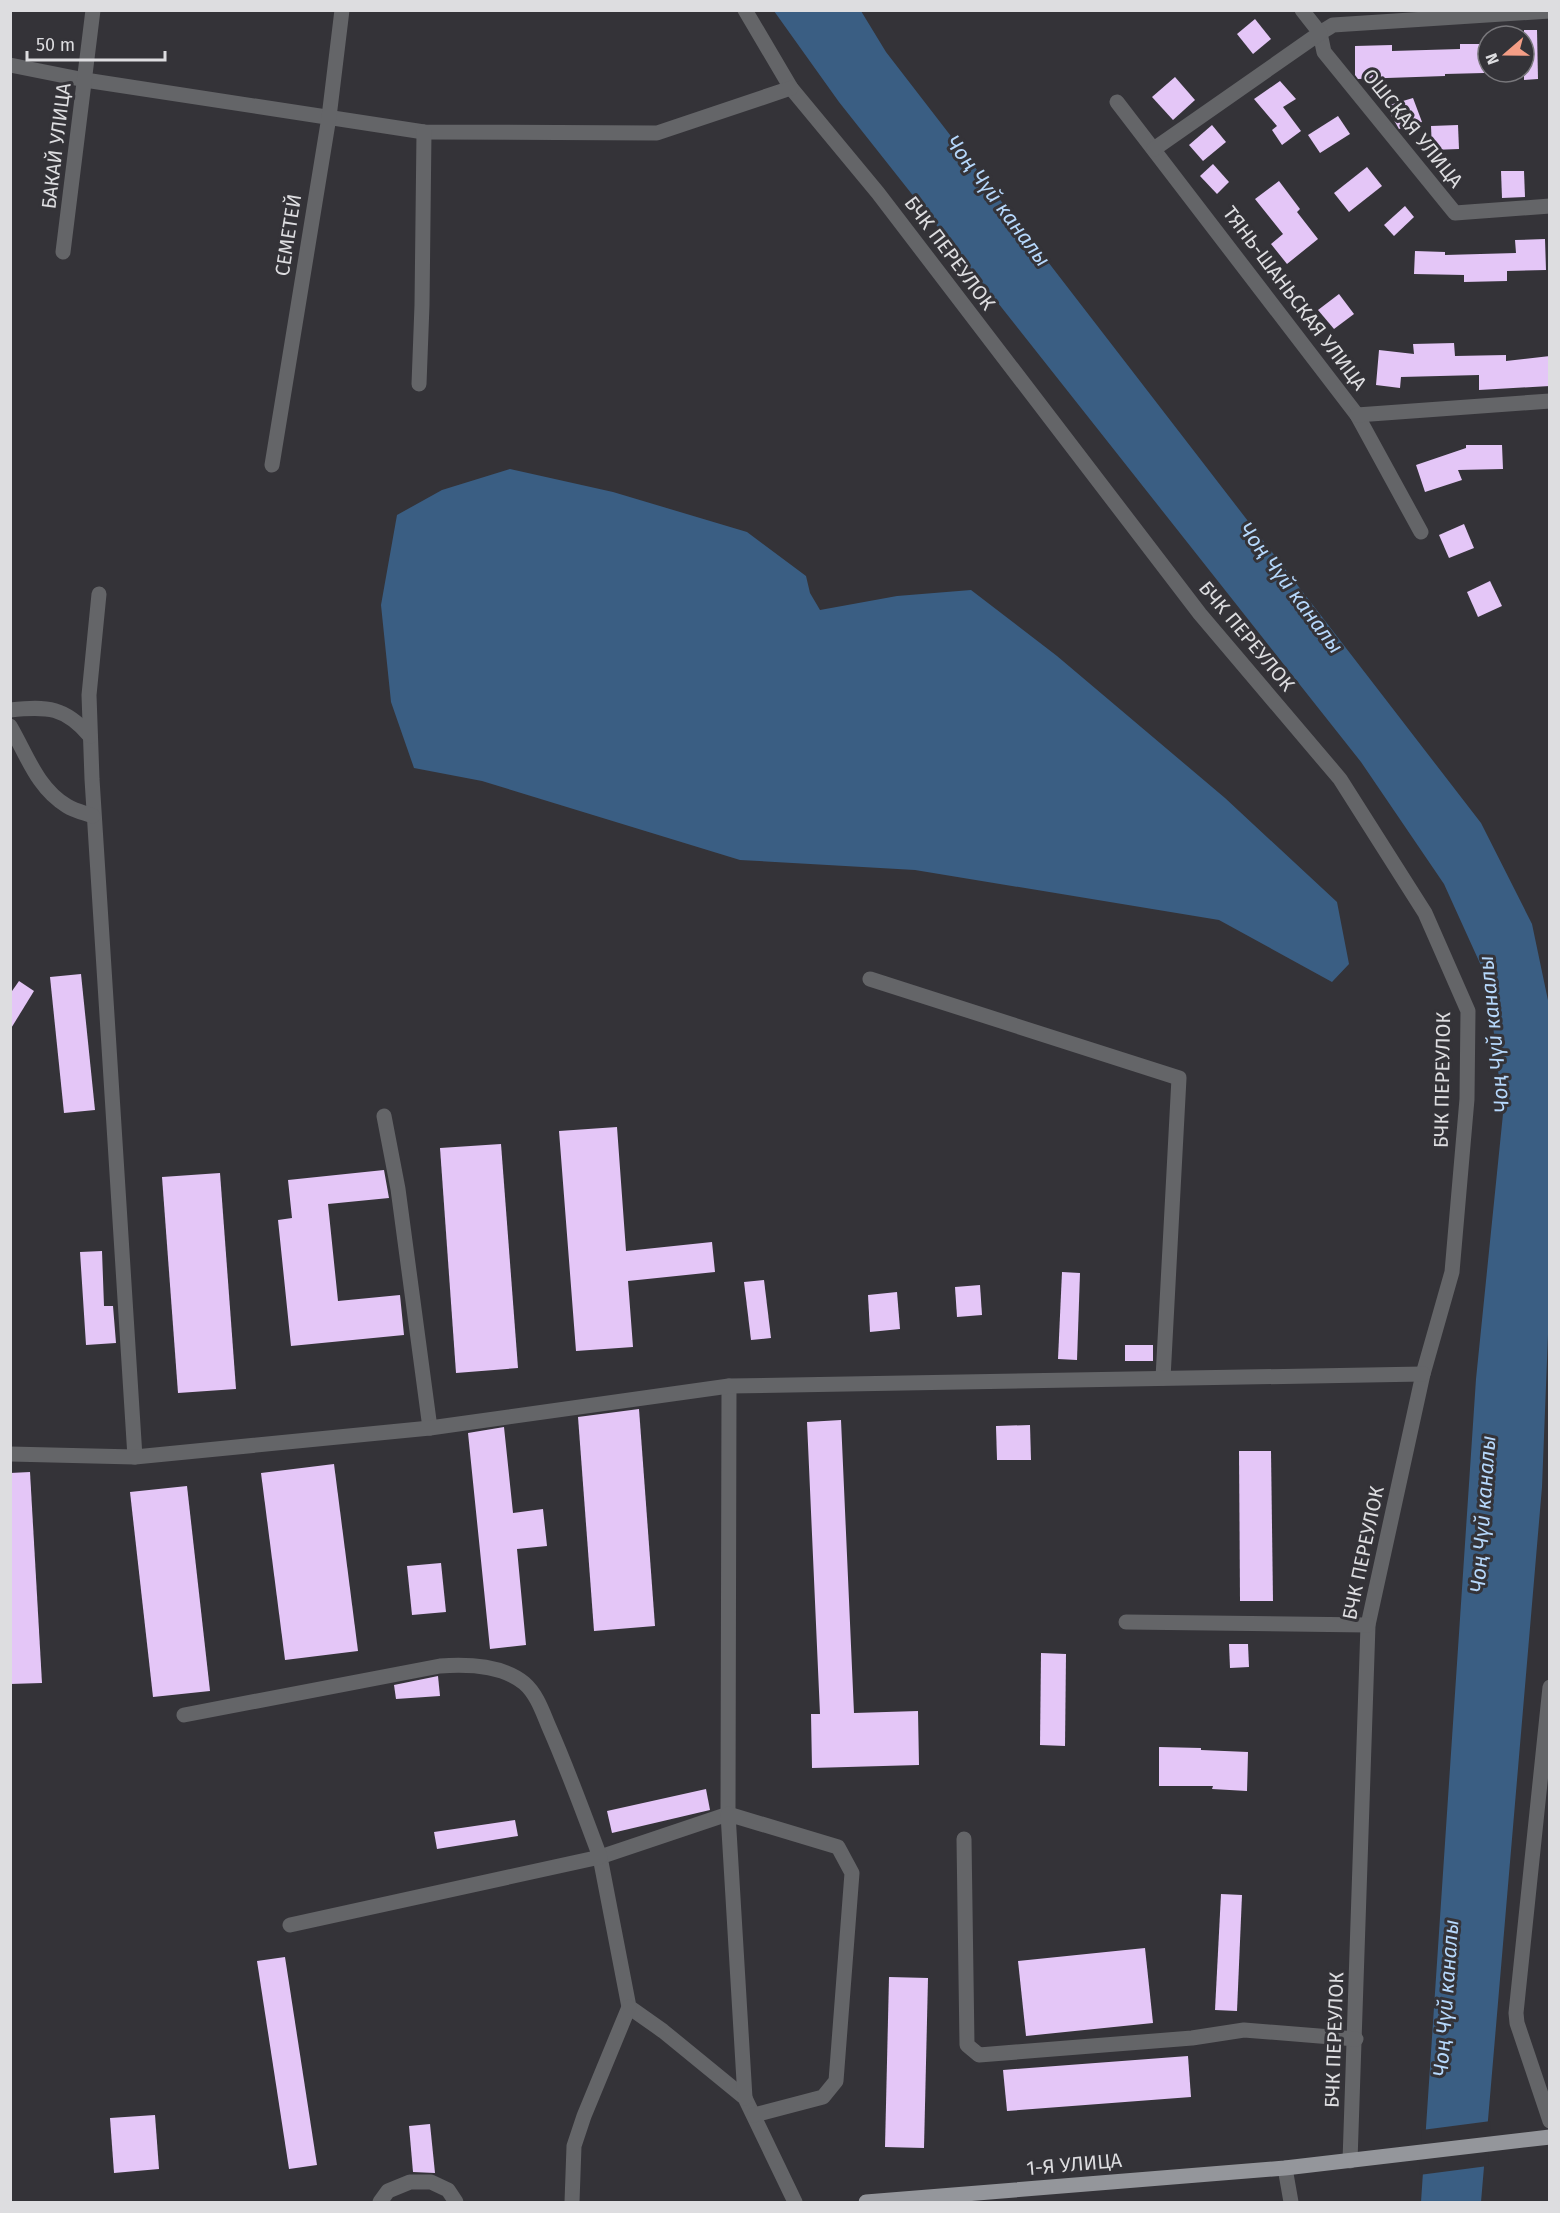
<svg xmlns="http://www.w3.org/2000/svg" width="1560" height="2213" viewBox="0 0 1560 2213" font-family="'Fira Sans',sans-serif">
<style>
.water{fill:#3a5e83}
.pier{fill:#343338}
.building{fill:#e4c6f7}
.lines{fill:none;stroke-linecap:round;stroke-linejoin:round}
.minor{stroke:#646568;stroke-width:15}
.major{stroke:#94969b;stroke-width:15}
.labels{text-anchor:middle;stroke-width:6;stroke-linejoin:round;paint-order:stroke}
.street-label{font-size:20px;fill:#dddde0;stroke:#343338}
.water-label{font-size:21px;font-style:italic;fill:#b6d8fc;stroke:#343338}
</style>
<rect width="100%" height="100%" fill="#343338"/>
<!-- water -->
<g class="water">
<path d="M774 11H861L886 52 1481 823 1532 924 1550 1010 1549 1309 1542 1487 1481 2202H1421L1476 1379 1503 1114 1488 981 1444 884 1361 762 839 102Z"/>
<path d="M510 469 613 492 747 532 806 576 810 593 820 610 897 596 971 590 1057 656 1225 798 1337 902 1349 964 1332 982 1219 920 915 870 740 860 482 781 414 768 391 702 381 605 397 515 442 490Z"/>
</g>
<!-- pier -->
<path class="pier" d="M1491 2121 1488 2166 1419 2175 1422 2130Z"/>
<!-- building -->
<g class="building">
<path d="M1255 19 1271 39 1253 54 1237 34Z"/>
<path d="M1524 30H1537L1538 79 1524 80Z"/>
<path d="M1460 44H1483L1484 73 1445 74V76L1358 79 1355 75V46L1392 45V51L1460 49Z"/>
<path d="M1175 77 1195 100 1173 120 1152 97Z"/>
<path d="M1280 81 1296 99 1283 107 1301 131 1282 145 1272 130 1277 126 1254 99Z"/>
<path d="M1413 98 1422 122 1399 129 1386 106Z"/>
<path d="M1338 116 1350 134 1320 153 1308 135Z"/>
<path d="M1212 125 1226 142 1203 161 1189 145Z"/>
<path d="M1458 125 1459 149 1432 150 1431 126Z"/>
<path d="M1213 164 1229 182 1217 194 1200 176Z"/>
<path d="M1367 167 1382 186 1349 212 1334 193Z"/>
<path d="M1501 171H1524L1525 197 1502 198Z"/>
<path d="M1279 181 1300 209 1297 212 1318 239 1287 264 1271 244 1283 234 1255 199Z"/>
<path d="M1405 206 1414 217 1394 236 1384 225Z"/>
<path d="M1545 239 1546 270 1507 271V281L1464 282V275L1414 274 1415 251 1445 252V255L1516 253 1515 240Z"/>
<path d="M1339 294 1354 314 1334 329 1318 310Z"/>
<path d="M1454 343 1455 356 1506 355V361L1550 356V386L1479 390V375L1401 377 1400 388 1376 385 1379 350 1414 354 1413 344Z"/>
<path d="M1466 445H1502L1503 469 1458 470 1462 480 1425 492 1416 465 1466 448Z"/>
<path d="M1464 524 1474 548 1449 558 1439 535Z"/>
<path d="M1490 581 1502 606 1478 617 1467 592Z"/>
<path d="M81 974 95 1110 64 1113 50 977Z"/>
<path d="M19 981 34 991 10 1030V994Z"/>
<path d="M617 1127 626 1251 712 1242 715 1272 628 1281 633 1347 576 1351 559 1131Z"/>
<path d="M501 1144 518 1368 456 1373 440 1148Z"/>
<path d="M384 1170 389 1198 328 1204 338 1301 400 1295 404 1335 291 1346 278 1220 292 1218 288 1180Z"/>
<path d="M220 1173 236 1389 178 1393 162 1177Z"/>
<path d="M102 1251 104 1306H113L116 1343 86 1345 80 1252Z"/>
<path d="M1062 1272 1080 1273 1077 1360 1058 1359Z"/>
<path d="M764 1280 771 1338 751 1340 744 1282Z"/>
<path d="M980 1285 982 1315 957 1317 955 1287Z"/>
<path d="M897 1292 900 1329 870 1332 868 1295Z"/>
<rect x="1125" y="1345" width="28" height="16"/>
<path d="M639 1409 655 1626 594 1631 578 1417Z"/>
<path d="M841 1420 854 1713 918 1711 919 1765 812 1768 811 1714H820L807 1422Z"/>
<path d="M1030 1425 1031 1460H997L996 1426Z"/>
<path d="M504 1427 513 1513 543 1509 547 1546 517 1549 526 1645 490 1649 468 1433Z"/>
<path d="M1239 1451H1271L1273 1601H1240Z"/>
<path d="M334 1464 358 1651 285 1660 261 1473Z"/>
<path d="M30 1472 42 1683 10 1684V1473Z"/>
<path d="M187 1486 210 1691 153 1697 130 1492Z"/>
<path d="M441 1563 446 1612 412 1615 407 1566Z"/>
<path d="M1229 1644H1248L1249 1667 1230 1668Z"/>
<path d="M1041 1653 1066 1654 1065 1746 1040 1745Z"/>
<path d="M438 1676 440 1696 396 1699 394 1685Z"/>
<path d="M1159 1747 1201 1748V1750L1248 1752 1247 1791 1212 1789 1213 1786H1159Z"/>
<path d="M706 1789 710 1810 612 1833 607 1811Z"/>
<path d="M515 1820 518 1836 437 1849 434 1832Z"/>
<path d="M1221 1894 1242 1895 1237 2011 1215 2010Z"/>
<path d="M1145 1948 1153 2023 1026 2036 1018 1961Z"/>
<path d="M285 1957 317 2165 289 2169 257 1961Z"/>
<path d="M889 1977 928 1978 924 2148 885 2147Z"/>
<path d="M1188 2056 1191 2097 1007 2111 1003 2070Z"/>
<path d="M155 2115 159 2169 114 2173 110 2118Z"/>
<path d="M430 2124 435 2173 413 2172 409 2126Z"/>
</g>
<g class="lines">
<!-- minor -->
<g class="minor">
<path d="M745 10 791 88 878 193 1200 614 1340 779 1425 913 1468 1011 1467 1099 1452 1272 1423 1374 1368 1625 1350 2161"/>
<path d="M1550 11 1333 25 1320 33 1324 52 1455 213 1550 206"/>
<path d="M10 65 85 80 424 132 657 133 791 88"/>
<path d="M1117 102 1357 415 1421 532"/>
<path d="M1154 149 1320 33 1302 10"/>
<path d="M63 252 93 10"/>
<path d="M419 384 422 305 424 132"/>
<path d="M1357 415 1550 401"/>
<path d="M272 465 329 117 342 10"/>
<path d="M99 594 89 695 92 779 135 1457"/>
<path d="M10 710C48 706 65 707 90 736"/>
<path d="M10 726C27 755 37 788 67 806 75 811 85 813 93 816"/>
<path d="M870 979 1179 1078 1163 1378"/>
<path d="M384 1116 398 1189 430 1428"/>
<path d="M729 1386 728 1814 600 1857 629 2007 663 2031 745 2098 795 2202"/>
<path d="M10 1454 135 1457 430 1428 729 1386 1423 1374"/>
<path d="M1126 1622 1368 1625"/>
<path d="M1550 1687 1516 2013 1517 2023 1550 2121"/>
<path d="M184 1715 440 1666C467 1664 502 1665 524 1683 537 1694 543 1713 549 1727 568 1770 584 1814 600 1857L290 1925"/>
<path d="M964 1839 967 2045 979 2055 1192 2038 1244 2030 1356 2039"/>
<path d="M745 2098 728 1814 838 1847 852 1873 836 2081 823 2097 754 2115"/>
<path d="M1285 2168 1291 2202"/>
<path d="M380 2202 388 2191 410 2182H431L448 2190 456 2202"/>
<path d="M572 2202 574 2146 584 2116 629 2007"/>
</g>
<!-- major -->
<path class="major" d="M866 2202 1285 2168 1550 2137"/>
</g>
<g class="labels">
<!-- street labels -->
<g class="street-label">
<text transform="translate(1413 128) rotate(51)" y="7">ОШСКАЯ УЛИЦА</text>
<text transform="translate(56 146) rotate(-83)" y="7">БАКАЙ УЛИЦА</text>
<text transform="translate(288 235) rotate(-81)" y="7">СЕМЕТЕЙ</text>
<text transform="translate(950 253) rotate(53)" y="7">БЧК ПЕРЕУЛОК</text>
<text transform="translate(1295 298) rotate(53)" y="7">ТЯНЬ-ШАНЬСКАЯ УЛИЦА</text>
<text transform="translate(1247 636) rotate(50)" y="7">БЧК ПЕРЕУЛОК</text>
<text transform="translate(1442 1080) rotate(-89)" y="7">БЧК ПЕРЕУЛОК</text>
<text transform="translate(1363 1553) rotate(-78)" y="7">БЧК ПЕРЕУЛОК</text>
<text transform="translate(1334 2040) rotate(-88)" y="7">БЧК ПЕРЕУЛОК</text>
<text transform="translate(1074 2164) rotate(-5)" y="7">1-Я УЛИЦА</text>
</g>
<!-- water labels -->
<g class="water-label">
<text transform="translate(998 201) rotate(53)" y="7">Чоң Чүй каналы</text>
<text transform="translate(1291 588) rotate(53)" y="7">Чоң Чүй каналы</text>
<text transform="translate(1494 1034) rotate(-96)" y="7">Чоң Чүй каналы</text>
<text transform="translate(1483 1514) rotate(-86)" y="7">Чоң Чүй каналы</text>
<text transform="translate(1446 1998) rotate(-86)" y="7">Чоң Чүй каналы</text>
</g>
</g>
<!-- border -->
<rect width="1560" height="2213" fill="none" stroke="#dddde0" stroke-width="24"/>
<!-- north arrow -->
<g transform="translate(1506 54) rotate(250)"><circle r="28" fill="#343338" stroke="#78777b" stroke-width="1.5"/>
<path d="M0-4.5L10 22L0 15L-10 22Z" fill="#f49e86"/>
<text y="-9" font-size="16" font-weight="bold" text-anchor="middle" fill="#dddde0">N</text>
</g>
<!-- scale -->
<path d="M27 51v9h138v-9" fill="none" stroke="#dddde0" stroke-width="3"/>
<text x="36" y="51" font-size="18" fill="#dddde0" stroke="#343338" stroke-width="4.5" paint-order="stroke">50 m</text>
</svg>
